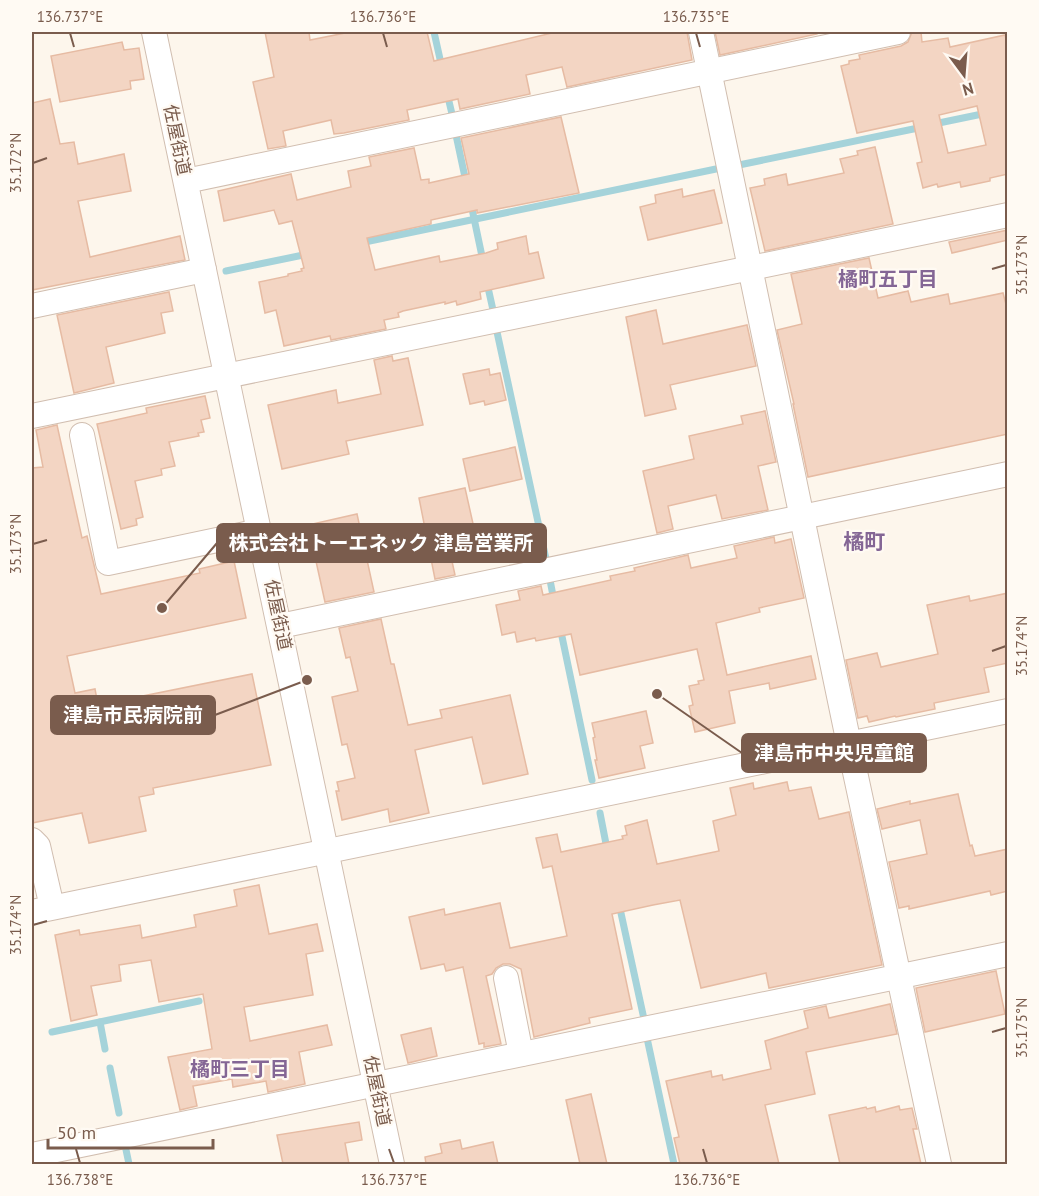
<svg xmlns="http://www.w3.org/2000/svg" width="1039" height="1196" viewBox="0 0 1039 1196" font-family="'PT Sans','Noto Sans JP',sans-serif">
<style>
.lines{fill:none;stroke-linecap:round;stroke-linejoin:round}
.stream{stroke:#a5d3da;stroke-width:7}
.building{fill:#f3d5c3;stroke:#e6bba3;stroke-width:1.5;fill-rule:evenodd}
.minor-casing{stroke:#d1beb0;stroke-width:26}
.minor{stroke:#fff;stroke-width:24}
.ticks{fill:none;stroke:#7a5c4d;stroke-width:2}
.labels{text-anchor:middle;stroke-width:4.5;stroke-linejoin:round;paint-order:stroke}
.street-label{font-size:18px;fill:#7a5c4d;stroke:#fffaf3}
.neighbourhood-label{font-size:20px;font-weight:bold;fill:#846695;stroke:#fffaf3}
.quarter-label{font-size:21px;font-weight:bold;fill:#846695;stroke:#fffaf3}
.leader{fill:none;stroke:#7a5c4d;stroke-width:2}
.callout-dot{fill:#7a5c4d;stroke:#fffaf3;stroke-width:2}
.callout{fill:#7a5c4d;stroke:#7a5c4d;stroke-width:2}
.callout-label{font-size:20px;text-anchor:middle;font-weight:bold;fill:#fff}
.neatline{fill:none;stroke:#7a5c4d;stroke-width:2}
.ticks-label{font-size:15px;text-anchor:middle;fill:#7a5c4d}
</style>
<rect width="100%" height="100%" fill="#fdf6ec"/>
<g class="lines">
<!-- stream -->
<g class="stream">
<path d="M434 32 442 68"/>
<path d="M447 93 452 114"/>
<path d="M934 124 987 113"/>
<path d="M456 135 466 182"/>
<path d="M739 165 923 127"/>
<path d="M471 204 483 261"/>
<path d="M360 243 716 169"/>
<path d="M226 271 308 254"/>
<path d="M487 283 493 310"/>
<path d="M497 332 546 559"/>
<path d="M550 580 554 601"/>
<path d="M560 627 592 780"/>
<path d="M600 813 607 849"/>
<path d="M619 904 644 1019"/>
<path d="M100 1022 105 1049"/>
<path d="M52 1032 199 1001"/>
<path d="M647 1038 674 1164"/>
<path d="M110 1068 119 1113"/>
<path d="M125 1145 129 1164"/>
</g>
</g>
<!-- building -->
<g class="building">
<path d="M265 32H309L310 40 350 32H427L434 61 556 32H687L692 60 567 87 562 67 526 75 530 94 460 109 458 99 407 110 409 120 344 133 334 134 331 120 283 131 286 146 268 149 253 82 274 77Z"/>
<path d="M715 32H817V34L720 55Z"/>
<path d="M912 32H921L922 42 948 38 950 47 1005 35 1008 47V174L990 178V181L961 187 960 182 938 187 937 184 923 188 917 163 922 162 913 121 857 133 841 66 849 64V61L860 59 859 55 901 46 908 42ZM977 106 986 145 948 153 939 115Z"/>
<path d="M122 42 124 50 139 48 144 79 130 81 131 89 60 102 51 56Z"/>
<path d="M50 99 60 144 74 142 78 164 124 154 131 191 78 201 90 257 180 236 185 260 32 290V103Z"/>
<path d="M561 117 579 193 477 213V210L431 220V224L367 238 375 270 439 256 440 262 486 253 498 249 497 243 526 236 529 254 538 252 544 278 480 292 481 299 457 305 456 301 445 304V302L403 311 398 313 399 317 384 320 386 329 331 340 330 336 284 346 276 310 265 313 259 282 288 276V274L302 271 301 269 304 268 292 221 279 224 274 210 224 221 218 191 291 174 297 200 351 187 348 171 371 166 369 157 414 148 421 180 429 179V183L469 174 461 138Z"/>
<path d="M875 147 893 224 765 251 750 188 765 185 764 179 786 174 788 185 844 173 840 159 858 155 857 151Z"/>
<path d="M682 189 683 197 714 190 722 223 648 240 640 207 656 203 655 195Z"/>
<path d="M1008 230V240L952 253 949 242Z"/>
<path d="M869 258 878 298 908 291 911 302 948 294 950 304 1003 293 1008 312V434L808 477 793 404H794L777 330 802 324 791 274Z"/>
<path d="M169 292 173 311 161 313 165 333 106 347 114 383 74 393 57 315Z"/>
<path d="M656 310 663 344 747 325 756 366 670 385 676 409 645 416 626 317Z"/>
<path d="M392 356 393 361 408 358 423 425 346 441 349 454 282 469 268 405 336 390 338 403 381 394 374 360Z"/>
<path d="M489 369 490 375 500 373 506 400 485 405 484 401 470 404 463 374Z"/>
<path d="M205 396 210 418 201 420 204 432 198 433 199 436 169 442 175 466 161 469 162 475 135 481 143 517 136 519 137 525 121 529 97 424 147 413 146 408Z"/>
<path d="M765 411 776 462 758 466 768 510 722 519 716 495 668 506 673 529 657 533 643 471 694 459 689 436 743 424 741 416Z"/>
<path d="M57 425 82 538 87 536 101 594 200 573 199 569 234 561 246 618 67 656 75 693 95 689 98 705 252 674 271 765 153 788 154 794 139 797 146 831 89 843 82 813 32 823V468L43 467 36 430Z"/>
<path d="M515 447 522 479 470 491 463 459Z"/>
<path d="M465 488 476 537 448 543 455 575 435 579 419 498Z"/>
<path d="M357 514 374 592 325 602 308 525Z"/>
<path d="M774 537 775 543 791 539 804 598 759 608 760 612 716 623 727 675 811 656 816 679 770 689 769 683 729 691 735 723 695 732 689 706 693 705 689 686 699 684 698 681 704 680 697 649 580 675 571 634 536 641 535 638 517 642 515 632 502 635 496 605 520 600 518 591 541 586 543 595 611 580 610 576 635 571 634 568 688 555 691 568 737 558 734 546Z"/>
<path d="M1008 593V663L984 668 989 692 934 703 935 709 896 717 895 716 869 722 867 716 858 718 846 660 877 653 881 667 938 654 927 605 969 596 970 601Z"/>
<path d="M381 619 391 664H394L408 725 442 718 440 710 510 695 528 774 483 784 472 737 415 750 429 813 390 822 388 809 342 820 336 791H339L337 782 355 778 347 744 342 745 332 697 358 691 350 657 346 658 339 628Z"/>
<path d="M646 711 653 743 640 746 645 768 599 778 595 760H597L593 738 595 737 592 723Z"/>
<path d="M787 782 789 791 811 787 819 819 849 812 882 965 769 988 766 973 701 988 680 900 653 905 612 914 632 1009 589 1018 590 1023 534 1037 521 969 510 964H503L496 968 492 974 486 976 501 1044 484 1047V1043L479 1044 463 967 446 971 444 964 421 969 409 917 444 909 445 915 500 903 510 948 567 936 552 866 543 868 536 838 557 834 561 852 623 839 622 836 627 835 625 826 647 820 657 864 719 851 713 821 736 815 730 788 753 783 754 789Z"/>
<path d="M958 794 970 846 972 845 975 856 1008 849V891L991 895 990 891 909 909V906L899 908 889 862 927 854 920 820 882 829 877 809 910 801V804Z"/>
<path d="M259 885 269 934 317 924 323 951 306 954 313 995 244 1007 250 1041 327 1025 332 1045 299 1052 305 1084 268 1092 266 1081 233 1087 232 1079 193 1086 197 1106 180 1110 168 1057 212 1049 203 994 159 1002 151 960 119 965 121 981 91 986 97 1015 71 1021 55 935 79 930 80 935 140 925 142 938 196 927 194 915 237 906 234 890Z"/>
<path d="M996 971 1005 1014 925 1032 916 988Z"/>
<path d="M890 1004 897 1034 806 1052 815 1094 765 1105 779 1164H680L674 1138 679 1137 666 1081 711 1071 712 1077 722 1075 723 1080 771 1069 765 1041 808 1028 804 1011 826 1006 829 1018Z"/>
<path d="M431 1028 437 1056 408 1063 401 1035Z"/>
<path d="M591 1094 607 1164H580L566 1100Z"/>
<path d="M899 1106 900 1110 912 1108 917 1129H913L921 1164H840L829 1115 866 1107 867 1109 875 1107 876 1112Z"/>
<path d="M359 1122 362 1140 345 1143 349 1164H283L277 1135Z"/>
<path d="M460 1140 462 1149 493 1142 498 1164H426L425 1157 442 1153 440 1144Z"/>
</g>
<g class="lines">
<defs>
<g id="minor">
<path d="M154 32 392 1164"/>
<path d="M701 32 849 744 939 1164"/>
<path d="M186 181 898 32"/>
<path d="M32 306 204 270"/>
<path d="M32 416 1008 215"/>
<path d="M82 435 108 563 260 531"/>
<path d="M280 626 1008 474"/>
<path d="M32 840 38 846 52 907"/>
<path d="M32 912 1008 711"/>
<path d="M506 978 521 1054"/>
<path d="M32 1155 1008 954"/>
</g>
</defs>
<!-- minor casing -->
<use href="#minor" class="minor-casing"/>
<!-- minor -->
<use href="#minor" class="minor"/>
</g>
<!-- ticks -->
<path class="ticks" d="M70 33 74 47M383 33 387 47M696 33 700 47M33 163 47 158M992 269 1006 265M33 544 47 540M992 651 1006 646M33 925 47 921M992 1032 1006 1028M76 1149 80 1163M389 1149 394 1163M703 1149 707 1163"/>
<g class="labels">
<!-- street labels -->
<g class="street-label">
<text transform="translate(177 140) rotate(78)" y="6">佐屋街道</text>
<text transform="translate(278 615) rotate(78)" y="6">佐屋街道</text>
<text transform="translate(377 1091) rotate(78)" y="6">佐屋街道</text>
</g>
<!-- neighbourhood labels -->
<g class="neighbourhood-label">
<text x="888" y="286">橘町五丁目</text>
<text x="240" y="1076">橘町三丁目</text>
</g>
<!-- quarter labels -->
<g class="quarter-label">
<text x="864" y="549">橘町</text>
</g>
</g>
<!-- callouts -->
<path class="leader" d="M162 608L217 543M307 680L215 715M657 694L742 753"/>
<g class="callout-dot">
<circle cx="162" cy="608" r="6"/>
<circle cx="307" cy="680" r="6"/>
<circle cx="657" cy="694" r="6"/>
</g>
<g class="callout">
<rect x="217" y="524" width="329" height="38" rx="6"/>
<rect x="51" y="696" width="164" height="38" rx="6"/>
<rect x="742" y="734" width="184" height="38" rx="6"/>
</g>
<g class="callout-label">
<text x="381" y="550">株式会社トーエネック 津島営業所</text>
<text x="133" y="722">津島市民病院前</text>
<text x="834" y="760">津島市中央児童館</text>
</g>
<!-- border -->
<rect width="1039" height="1196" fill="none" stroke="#fffaf3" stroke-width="66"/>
<!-- north arrow -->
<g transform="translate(964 75) rotate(164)" stroke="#fffaf3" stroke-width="4.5" paint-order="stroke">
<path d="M0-4.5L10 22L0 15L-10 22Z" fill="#7a5c4d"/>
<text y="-9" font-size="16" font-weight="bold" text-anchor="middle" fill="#7a5c4d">N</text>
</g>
<!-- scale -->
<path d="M48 1139v9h165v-9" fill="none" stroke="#7a5c4d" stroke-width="3"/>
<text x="57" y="1139" font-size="18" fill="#7a5c4d" stroke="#fffaf3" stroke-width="4.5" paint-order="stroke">50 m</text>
<rect x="33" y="33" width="973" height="1130" class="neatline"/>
<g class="ticks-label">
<text x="70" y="22">136.737°E</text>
<text x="383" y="22">136.736°E</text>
<text x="696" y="22">136.735°E</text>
<text transform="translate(16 163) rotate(-90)" y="5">35.172°N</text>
<text transform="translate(1022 265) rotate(-90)" y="5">35.173°N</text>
<text transform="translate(16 544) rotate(-90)" y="5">35.173°N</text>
<text transform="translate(1022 646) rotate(-90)" y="5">35.174°N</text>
<text transform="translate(16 925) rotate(-90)" y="5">35.174°N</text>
<text transform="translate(1022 1028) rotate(-90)" y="5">35.175°N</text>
<text x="80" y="1185">136.738°E</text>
<text x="394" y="1185">136.737°E</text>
<text x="707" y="1185">136.736°E</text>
</g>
</svg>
